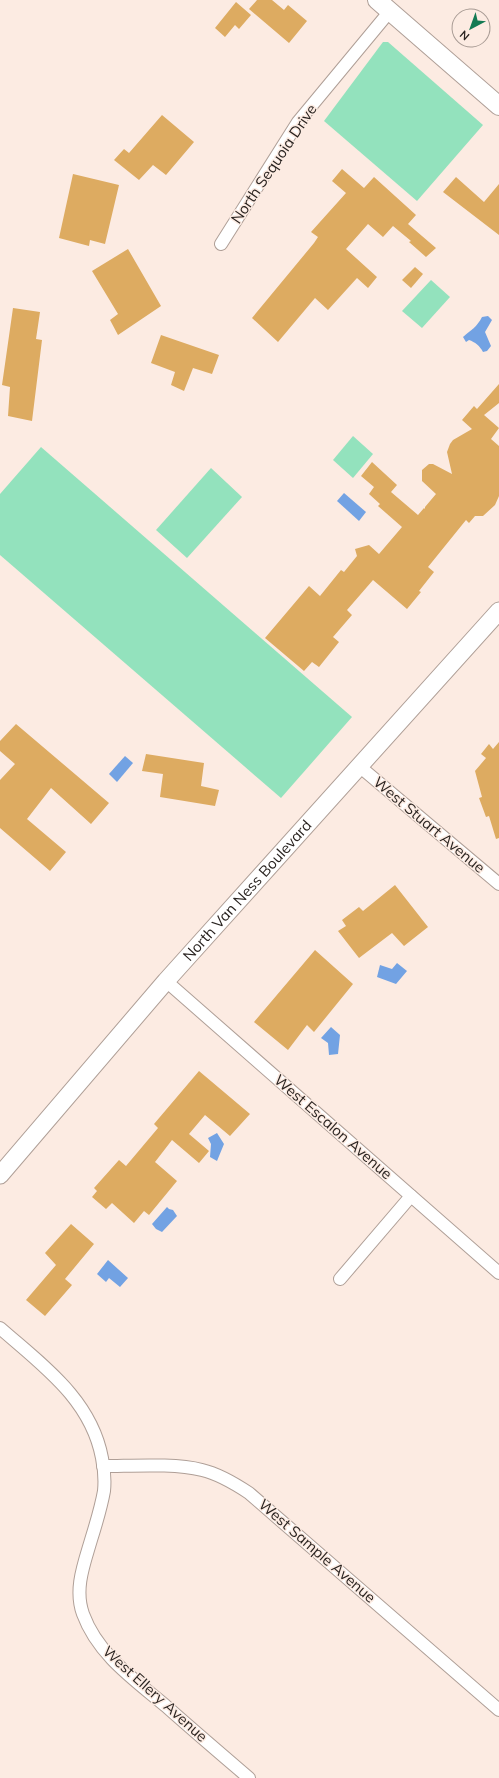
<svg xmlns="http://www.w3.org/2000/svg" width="499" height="1778" viewBox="0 0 499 1778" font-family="Mulish,sans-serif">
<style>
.green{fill:#93e2bd}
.water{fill:#72a2e3}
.building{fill:#ddab61}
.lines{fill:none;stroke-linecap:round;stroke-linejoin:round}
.street-casing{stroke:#af9f97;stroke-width:14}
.secondary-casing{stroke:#af9f97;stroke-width:19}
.primary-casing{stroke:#af9f97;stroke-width:20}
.street{stroke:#fff;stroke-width:12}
.secondary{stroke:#fff;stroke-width:17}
.primary{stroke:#fff;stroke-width:18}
.labels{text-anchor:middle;stroke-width:3;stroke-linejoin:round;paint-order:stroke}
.street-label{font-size:15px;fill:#292320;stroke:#fcebe2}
</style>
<rect width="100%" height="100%" fill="#fcebe2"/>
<!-- green -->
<g class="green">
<path d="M383 42H388L483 125 417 201 324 121Z"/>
<path d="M431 280 450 297 422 328 402 311Z"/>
<path d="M353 436 373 454 353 478 333 460Z"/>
<path d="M41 447 352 717 281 798 0 555V494Z"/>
<path d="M211 468 242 497 187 558 156 530Z"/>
</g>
<!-- water -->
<g class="water">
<path d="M488 316 492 320 485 332 491 346 487 351 483 352C480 346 475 342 469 340L466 342 463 337C471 330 477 327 482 317Z"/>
<path d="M344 493 366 512 359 521 337 501Z"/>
<path d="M125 756 133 763 117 782 109 774Z"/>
<path d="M397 963 407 971 396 984 377 977 380 965 392 969Z"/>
<path d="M331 1027 340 1035 338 1054 329 1055 328 1043 321 1038Z"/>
<path d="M217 1133 224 1144 217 1161 210 1157 211 1144 208 1138Z"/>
<path d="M167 1207 169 1209 173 1210 177 1216 162 1232 156 1229 152 1224Z"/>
<path d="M108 1260 128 1278 120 1287 109 1278 106 1282 97 1274Z"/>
</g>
<!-- building -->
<g class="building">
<path d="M257 0H272L284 10 288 5 307 21 289 43 249 9Z"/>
<path d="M236 2 251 15 239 29 235 25 225 37 215 28Z"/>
<path d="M162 115 194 142 166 175 153 165 139 180 114 160 124 149 129 153Z"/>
<path d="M342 169 364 188 374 177 416 215 408 224 436 248 426 257 409 242 411 241 393 226 383 237 368 224 346 249 377 277 368 288 357 278 328 310 315 298 278 342 252 318 314 243 318 237 311 232 346 193 332 181Z"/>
<path d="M73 174 119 185 105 244 90 240 89 246 59 238Z"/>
<path d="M456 177 484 202 499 184V235L443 192Z"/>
<path d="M128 249 161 306 118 335 110 320 118 314 92 271Z"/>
<path d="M415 267 423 274 411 288 402 280Z"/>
<path d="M13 308 40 312 36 339 42 340 32 421 8 416 10 387 2 385Z"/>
<path d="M161 335 219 355 212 374 193 368 184 391 171 385 175 372 151 363Z"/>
<path d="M499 384V403L484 415 499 428 491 439 499 446V496L495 505 483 516H475L469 523 466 520 428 567 434 572 419 591 421 592 407 609 373 580 347 610 352 615 333 637 339 642 319 667 312 662 304 671 265 638 309 586 320 596 341 570 344 572 357 556 355 549 369 545 379 554 402 527 378 506 380 504 369 494 374 487 361 476 372 462 397 485 391 492 418 515 424 508 425 509V507L436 494 422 481V470L429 464H433L452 474 447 452 450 444 453 440 472 429 462 420 474 406 477 409Z"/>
<path d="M16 724 109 803 91 824 51 788 27 819 66 852 50 871 0 828V780L15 764 0 751V741Z"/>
<path d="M499 742V838L496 839 489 816 486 817 479 798 482 797 475 771 486 758 481 754 489 744 493 749Z"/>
<path d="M146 754 204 763 201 786 219 790 215 806 160 797 163 774 142 771Z"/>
<path d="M395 885 428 927 404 946 392 933 359 958 338 931 346 926 342 920 359 907 363 911Z"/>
<path d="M315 950 353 984 314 1032 307 1025 288 1050 254 1022Z"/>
<path d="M199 1071 250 1114 230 1136 205 1115 189 1134 209 1151 199 1163 172 1140 155 1162 177 1181 149 1215 144 1211 134 1223 112 1203 106 1209 92 1197 97 1191 94 1188 119 1160 126 1166 158 1128 154 1124Z"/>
<path d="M71 1224 94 1244 65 1279 72 1285 45 1316 26 1300 56 1265 45 1253Z"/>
</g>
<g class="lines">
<defs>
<g id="street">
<path d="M221 244 298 122 390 11"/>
<path d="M359 766 499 884"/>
<path d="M166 981 499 1273"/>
<path d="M340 1279 411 1196"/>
<path d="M0 1328C42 1365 91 1399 102 1458 104 1468 105 1481 104 1491 101 1508 96 1524 91 1540 84 1564 74 1589 83 1614 98 1655 135 1680 167 1707 194 1731 221 1754 249 1778"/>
<path d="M103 1466C132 1466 174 1463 202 1470 219 1474 234 1483 249 1493L499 1710"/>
</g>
<g id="secondary">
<path id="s1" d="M0 1175 166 981 499 611"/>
</g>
<path id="primary" d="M377 0 499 106"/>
</defs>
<!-- street casing -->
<use href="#street" class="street-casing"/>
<!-- secondary casing -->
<use href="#secondary" class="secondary-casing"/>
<!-- primary casing -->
<use href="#primary" class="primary-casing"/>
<!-- street -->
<use href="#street" class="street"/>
<!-- secondary -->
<use href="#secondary" class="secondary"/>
<!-- primary -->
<use href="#primary" class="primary"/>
</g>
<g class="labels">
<!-- street labels -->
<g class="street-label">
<text transform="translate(274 164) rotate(-56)" y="5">North Sequoia Drive</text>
<text transform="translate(429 825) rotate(40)" y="5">West Stuart Avenue</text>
<text dy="5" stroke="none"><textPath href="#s1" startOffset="377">North Van Ness Boulevard</textPath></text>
<text transform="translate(333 1127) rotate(41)" y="5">West Escalon Avenue</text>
<text transform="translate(317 1551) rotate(41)" y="5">West Sample Avenue</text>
<text transform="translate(155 1694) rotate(42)" y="5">West Ellery Avenue</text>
</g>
</g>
<!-- north arrow -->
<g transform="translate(471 28) rotate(221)"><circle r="19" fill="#fcebe2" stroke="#a89b94"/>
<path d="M0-3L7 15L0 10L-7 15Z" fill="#147a53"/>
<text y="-6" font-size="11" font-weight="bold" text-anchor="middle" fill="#292320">N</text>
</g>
</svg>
